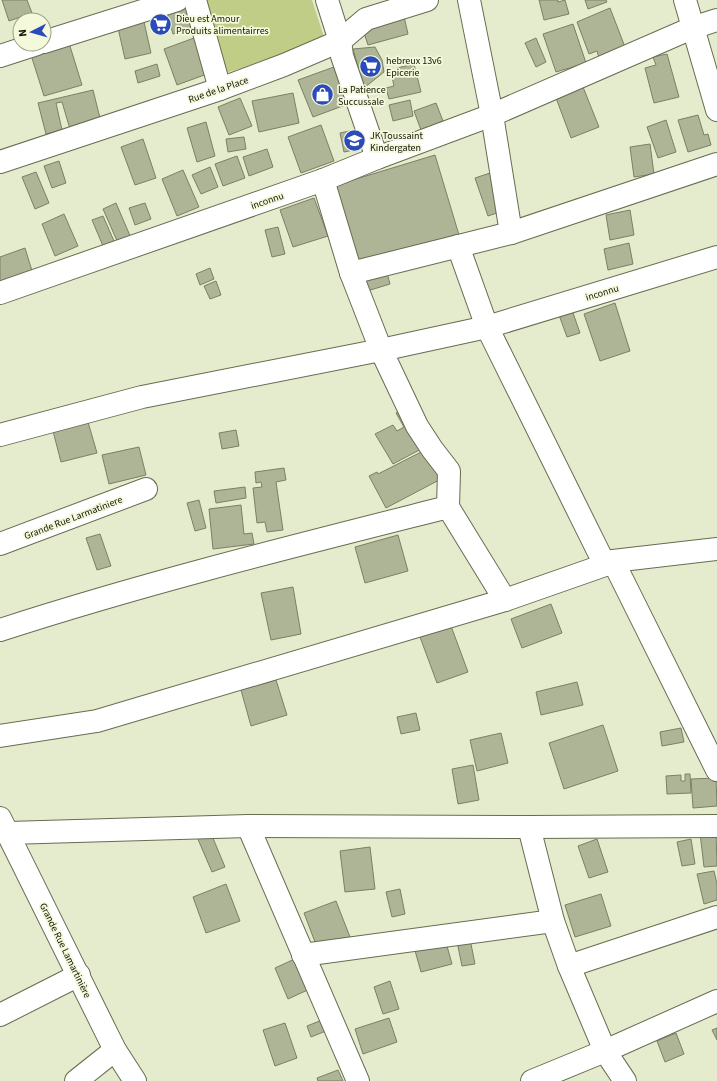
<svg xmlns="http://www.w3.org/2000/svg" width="717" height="1081" viewBox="0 0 717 1081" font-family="'Source Sans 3',sans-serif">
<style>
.green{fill:#c0cd86}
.building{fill:#aeb496;stroke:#7a8063}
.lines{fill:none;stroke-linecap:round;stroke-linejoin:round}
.minor-casing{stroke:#676c51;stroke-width:24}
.minor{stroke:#fff;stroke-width:22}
.labels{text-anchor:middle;stroke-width:3.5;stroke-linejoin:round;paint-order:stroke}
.poi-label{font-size:10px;fill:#121409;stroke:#f3f9da;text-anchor:start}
.street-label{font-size:10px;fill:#121409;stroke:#f3f9da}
</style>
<rect width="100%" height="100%" fill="#e5eccd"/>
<!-- green -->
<path class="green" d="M203 0H312L326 43 222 74Z"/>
<!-- building -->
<g class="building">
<path d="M2 0H27L32 13 9 21Z"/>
<path d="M539 0H558V2L565 0 569 14 544 20Z"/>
<path d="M585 0H606L607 2 588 9Z"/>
<path d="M189 6 195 28 173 34 167 12Z"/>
<path d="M610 8 625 47 599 58 597 51 589 54 577 22Z"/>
<path d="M403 12 408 34 368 45 364 33 365 23Z"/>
<path d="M163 16 167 30 160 33 155 19Z"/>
<path d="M144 22 151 53 125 59 118 28Z"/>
<path d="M573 24 586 63 556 72 543 34Z"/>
<path d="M194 38 207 74 177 85 164 49Z"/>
<path d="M536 38 546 62 536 67 525 43Z"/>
<path d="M69 43 82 85 44 96 31 55Z"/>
<path d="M375 47 382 60 384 72 364 88 353 49Z"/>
<path d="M667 54 679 97 654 103 645 68 656 65 653 57Z"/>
<path d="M157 64 160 76 138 83 135 71Z"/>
<path d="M414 64 421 92 389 99 386 88 394 86 392 77 399 76 397 68Z"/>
<path d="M334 67 348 104 313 117 298 80Z"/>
<path d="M583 87 599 127 571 138 556 98Z"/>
<path d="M93 90 101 122 70 129 62 102 56 103 62 130 46 134 38 103Z"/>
<path d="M293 93 299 123 259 132 252 101Z"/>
<path d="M240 98 252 126 229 135 218 107Z"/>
<path d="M410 100 413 116 393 121 389 105Z"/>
<path d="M436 103 443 121 421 130 414 111Z"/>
<path d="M698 115 704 135 708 134 711 145 688 152 678 120Z"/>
<path d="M666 120 676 152 658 158 647 127Z"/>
<path d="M206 122 215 156 197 162 187 128Z"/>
<path d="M321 125 334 161 301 173 288 137Z"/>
<path d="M364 128 368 147 344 152 340 133Z"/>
<path d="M244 137 246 149 228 152 226 139Z"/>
<path d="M143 139 156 178 135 185 121 147Z"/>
<path d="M650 144 654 174 634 177 630 147Z"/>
<path d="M267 149 273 167 249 176 243 157Z"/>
<path d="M435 155 459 235 357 266 333 186Z"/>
<path d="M237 156 245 178 223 186 215 164Z"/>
<path d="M59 161 66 183 52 188 44 166Z"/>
<path d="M210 167 218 187 201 194 192 175Z"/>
<path d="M183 170 199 207 177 216 162 179Z"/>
<path d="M36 172 49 203 35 209 22 177Z"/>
<path d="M493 172 506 210 488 216 475 178Z"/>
<path d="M314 198 328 236 293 247 280 210Z"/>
<path d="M116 203 131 238 118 243 103 209Z"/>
<path d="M145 203 151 219 135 225 129 208Z"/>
<path d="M630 210 634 235 610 240 606 215Z"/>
<path d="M64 214 78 246 55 256 42 224Z"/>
<path d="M103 216 114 241 103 246 92 220Z"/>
<path d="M278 227 285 254 272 257 265 230Z"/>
<path d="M629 243 633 264 608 270 604 249Z"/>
<path d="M25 248 33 274 0 286V257Z"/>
<path d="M210 268 214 279 200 285 196 274Z"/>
<path d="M387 273 390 284 364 292 360 281Z"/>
<path d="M216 281 221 295 210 299 204 286Z"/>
<path d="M615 303 630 351 600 361 584 314Z"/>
<path d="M572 310 580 333 567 337 559 315Z"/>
<path d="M403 409 425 447 393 464 375 434 393 425 397 431 404 427 396 413Z"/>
<path d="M88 422 97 453 61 462 53 431Z"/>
<path d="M236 430 239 446 222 449 219 433Z"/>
<path d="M139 447 146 475 109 484 102 455Z"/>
<path d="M427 449 443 478 386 508 369 476 377 472 378 474Z"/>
<path d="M284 468 286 480 276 482 283 530 267 532 265 522 257 523 253 488 262 487 261 482 256 483 255 472Z"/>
<path d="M245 487 246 498 216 503 214 491Z"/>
<path d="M199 500 206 528 195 531 187 503Z"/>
<path d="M241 505 244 534 252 533 254 544 213 549 209 509Z"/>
<path d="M100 534 111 566 97 570 86 538Z"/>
<path d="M398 535 408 571 365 583 355 547Z"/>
<path d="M293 587 301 634 271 640 261 593Z"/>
<path d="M551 604 562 633 522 648 511 619Z"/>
<path d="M451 626 468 672 437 683 420 637Z"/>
<path d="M276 680 287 715 251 726 241 690Z"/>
<path d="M577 682 583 705 541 715 536 692Z"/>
<path d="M416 713 420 730 401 734 397 717Z"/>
<path d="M603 725 618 771 564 789 549 743Z"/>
<path d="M681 728 684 742 662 746 660 732Z"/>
<path d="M501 733 508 763 477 771 470 740Z"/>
<path d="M473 765 479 800 458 804 452 769Z"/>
<path d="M685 774H690L691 793 667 794 666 776 681 775V781H685Z"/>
<path d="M716 778 717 806 693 808 691 779Z"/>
<path d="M210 831 225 867 212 872 197 837Z"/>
<path d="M716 831 717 866 704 867 700 833Z"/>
<path d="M597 839 608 872 589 878 578 846Z"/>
<path d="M691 839 695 864 682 866 677 842Z"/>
<path d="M370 847 375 889 345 892 340 851Z"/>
<path d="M714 871 717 884V900L704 904 697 874Z"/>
<path d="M226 884 240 921 206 933 193 897Z"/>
<path d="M400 889 405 914 392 917 386 892Z"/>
<path d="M601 894 611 926 575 937 565 905Z"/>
<path d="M336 901 350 937 318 950 304 913Z"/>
<path d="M469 934 475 964 462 966 456 937Z"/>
<path d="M445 939 452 964 421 972 414 947Z"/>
<path d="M299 957 312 988 288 999 275 968Z"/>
<path d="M390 981 399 1009 383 1014 374 987Z"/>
<path d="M327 1018 331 1029 311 1037 307 1026Z"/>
<path d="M389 1018 397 1042 363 1054 355 1029Z"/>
<path d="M285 1023 297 1058 275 1066 263 1030Z"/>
<path d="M717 1028V1040L712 1030Z"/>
<path d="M676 1033 684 1054 665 1062 657 1041Z"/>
<path d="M338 1070 343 1081H318L317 1078Z"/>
</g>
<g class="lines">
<defs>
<g id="minor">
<path d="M195 0 220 89"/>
<path d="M469 0 492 115 511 233"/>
<path d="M685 0 717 110"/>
<path d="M44 42 177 0"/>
<path d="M0 56 37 44"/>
<path d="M377 158 492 115 692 28 717 20"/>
<path d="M0 162 220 89 284 65 340 41 366 19 427 0"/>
<path d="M458 246 487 327 605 565 613 561 717 549"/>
<path d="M351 273 511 233 717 164"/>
<path d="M0 293 323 180 377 158 342 56 340 41 327 0"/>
<path d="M0 435 142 397 381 350 351 273 323 180"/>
<path d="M0 544 146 489"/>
<path d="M613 561 717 770"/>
<path d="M505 600 605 565"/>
<path d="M0 630C148 582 298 545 448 507L449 471 432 449 417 426 381 350 487 327 717 257"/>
<path d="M0 736 97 721 505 600 448 507"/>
<path d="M0 818 115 1050 135 1081"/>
<path d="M248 826 358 1081"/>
<path d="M529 827 717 826"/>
<path d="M8 833 248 826 529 827 553 921 569 966 605 1051 625 1081"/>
<path d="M303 955 553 921"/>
<path d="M569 966 717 917"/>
<path d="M0 1015 79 975"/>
<path d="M76 1081 115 1050"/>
<path d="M532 1081 605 1051 717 1001"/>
</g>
</defs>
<!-- minor casing -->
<use href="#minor" class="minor-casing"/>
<!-- minor -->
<use href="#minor" class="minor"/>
</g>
<!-- icons -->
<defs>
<symbol id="supermarket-disc" viewBox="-11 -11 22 22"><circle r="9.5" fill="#2b4bbb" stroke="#f3f9da"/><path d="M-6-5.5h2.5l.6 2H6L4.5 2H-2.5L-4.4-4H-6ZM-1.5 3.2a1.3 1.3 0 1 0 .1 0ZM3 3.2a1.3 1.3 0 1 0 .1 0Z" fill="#fff"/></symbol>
<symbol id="shop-disc" viewBox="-11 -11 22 22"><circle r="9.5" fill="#2b4bbb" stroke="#f3f9da"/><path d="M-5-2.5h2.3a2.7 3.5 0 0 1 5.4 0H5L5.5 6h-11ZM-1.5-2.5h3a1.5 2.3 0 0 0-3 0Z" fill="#fff"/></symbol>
<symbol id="school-disc" viewBox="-11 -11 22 22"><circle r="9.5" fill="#2b4bbb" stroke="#f3f9da"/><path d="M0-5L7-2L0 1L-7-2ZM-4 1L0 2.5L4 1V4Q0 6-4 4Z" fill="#fff"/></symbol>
</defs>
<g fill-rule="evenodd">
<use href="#supermarket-disc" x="148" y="12" width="25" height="25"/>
<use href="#supermarket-disc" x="358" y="54" width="25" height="25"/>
<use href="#shop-disc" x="310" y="82" width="25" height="25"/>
<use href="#school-disc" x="342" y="128" width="25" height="25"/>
</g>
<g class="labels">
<!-- poi labels -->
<g class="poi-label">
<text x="176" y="22">Dieu est Amour<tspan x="176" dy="12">Produits alimentairres</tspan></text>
<text x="386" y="64">hebreux 13v6<tspan x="386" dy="12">Epicerie</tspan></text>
<text x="338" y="93">La Patience<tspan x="338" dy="12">Succussale</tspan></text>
<text x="370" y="139">JK Toussaint<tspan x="370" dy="12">Kindergaten</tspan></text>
</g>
<!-- street labels -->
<g class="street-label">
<text transform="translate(218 89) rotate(-19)" y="4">Rue de la Place</text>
<text transform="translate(267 200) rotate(-19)" y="4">inconnu</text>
<text transform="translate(602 292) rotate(-17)" y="4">inconnu</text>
<text transform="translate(73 517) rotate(-21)" y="4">Grande Rue Larmatiniere</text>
<text transform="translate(66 950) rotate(64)" y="4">Grande Rue Lamartinière</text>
</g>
</g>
<!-- north arrow -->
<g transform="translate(32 32) rotate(264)"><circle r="19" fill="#f3f9da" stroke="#999d86"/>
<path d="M0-3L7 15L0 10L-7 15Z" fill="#2b4bbb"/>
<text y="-6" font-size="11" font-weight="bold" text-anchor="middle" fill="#121409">N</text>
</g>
</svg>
